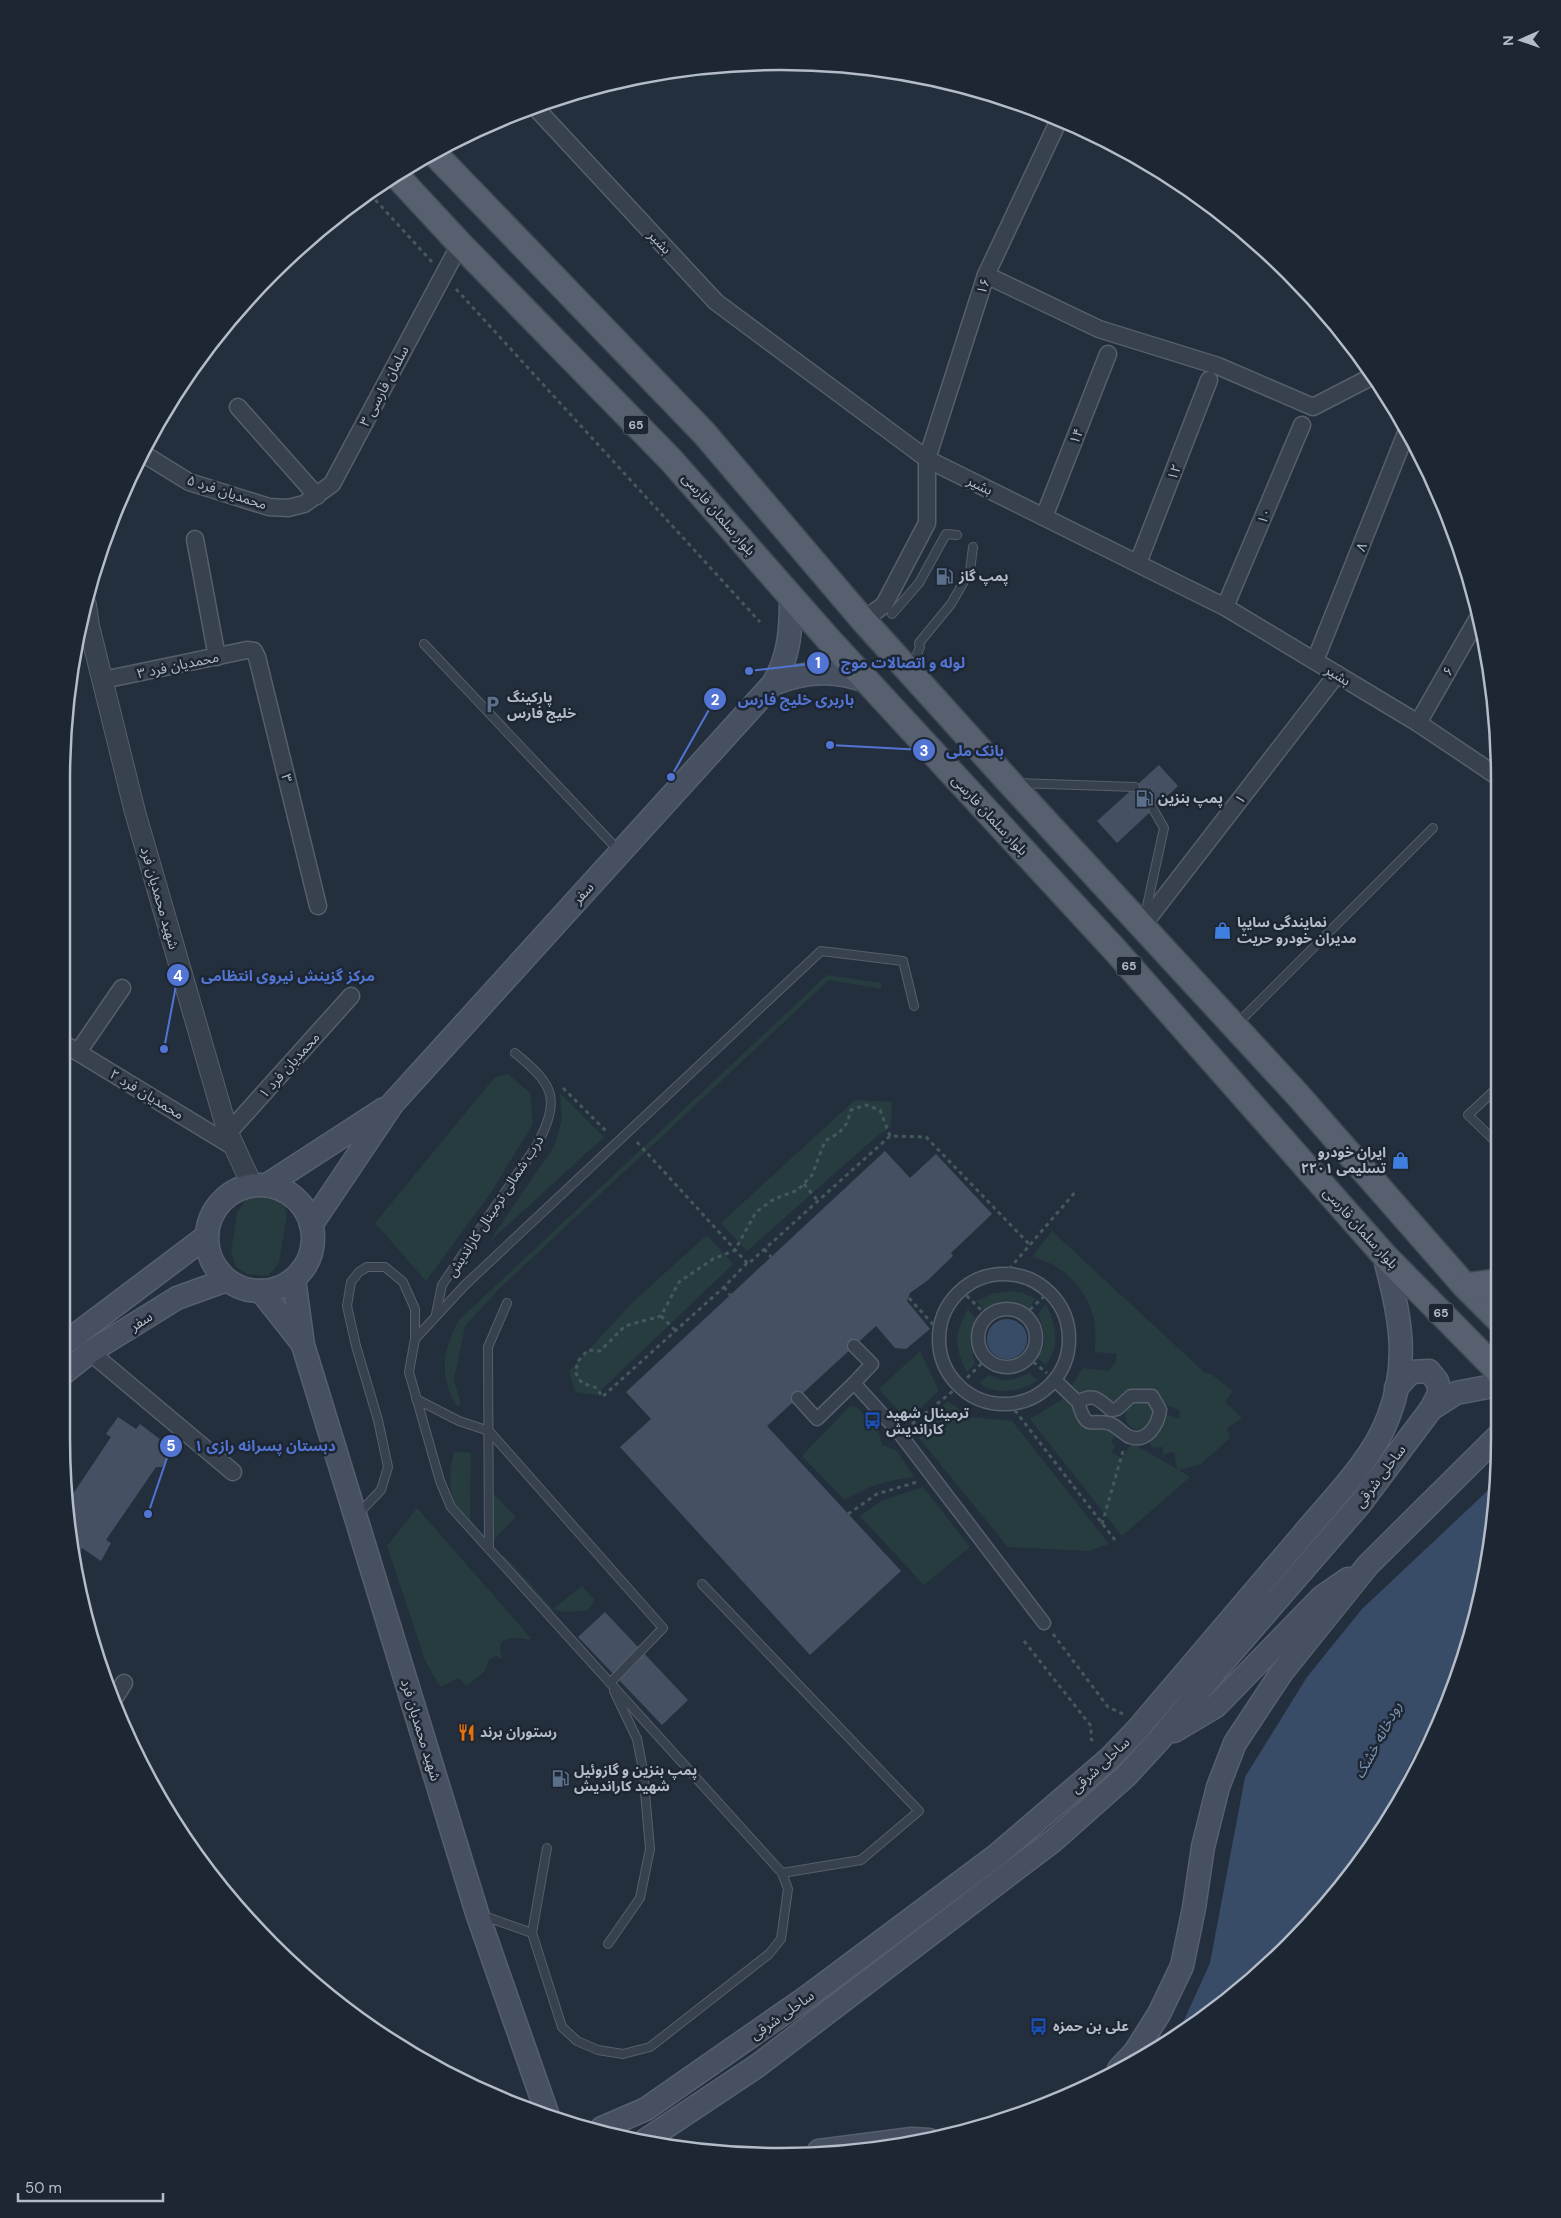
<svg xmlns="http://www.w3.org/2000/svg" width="1561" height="2218" viewBox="0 0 1561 2218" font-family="'DM Sans','Noto Sans Arabic',sans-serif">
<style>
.green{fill:#263c3f}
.water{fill:#394c67}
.building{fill:#455162}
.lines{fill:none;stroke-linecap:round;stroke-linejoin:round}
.service-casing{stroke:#565f6c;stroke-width:10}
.pedestrian-casing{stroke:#565f6c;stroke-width:15}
.minor-casing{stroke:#565f6c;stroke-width:19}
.tertiary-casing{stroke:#565f6c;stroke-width:22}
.secondary-casing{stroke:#565f6c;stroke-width:25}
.primary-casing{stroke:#414a57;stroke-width:28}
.path{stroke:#44595c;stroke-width:3;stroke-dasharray:4 4;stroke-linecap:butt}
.service{stroke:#38414e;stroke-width:8}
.pedestrian{stroke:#38414e;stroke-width:12}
.minor{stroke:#38414e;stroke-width:16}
.tertiary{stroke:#38414e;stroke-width:20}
.secondary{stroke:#465061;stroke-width:22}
.primary{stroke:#56606e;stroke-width:25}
.labels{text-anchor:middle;stroke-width:5;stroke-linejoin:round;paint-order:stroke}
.shield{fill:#1d2633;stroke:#878f9c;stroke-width:1}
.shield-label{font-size:12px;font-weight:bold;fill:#b4bcc9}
.street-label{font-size:14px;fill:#b4bcc9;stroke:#1d2633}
.poi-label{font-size:14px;font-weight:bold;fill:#b4bcc9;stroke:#1d2633;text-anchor:start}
.water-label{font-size:15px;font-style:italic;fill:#7c92b1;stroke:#1d2633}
.rim{fill:none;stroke:#b4bcc9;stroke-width:2.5}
.leader{fill:none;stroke:#5274d3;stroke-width:2}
.callout-dot{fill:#5274d3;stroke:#1d2633;stroke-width:2}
.mark-label{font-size:15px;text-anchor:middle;font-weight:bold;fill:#fff}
.callout-label{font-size:15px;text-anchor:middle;font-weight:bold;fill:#5274d3;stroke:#1d2633;stroke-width:5;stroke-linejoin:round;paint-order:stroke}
</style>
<rect width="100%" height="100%" fill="#242f3e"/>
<!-- green -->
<g class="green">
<path d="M827 975 881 983V989L829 980 498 1290 465 1326 454 1380 461 1404 457 1406C438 1377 443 1349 459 1320Z"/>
<path d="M508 1074 530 1093 533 1124 490 1194 426 1281 375 1223 495 1077Z"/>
<path d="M560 1093 604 1137 489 1242 555 1145 562 1119Z"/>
<path d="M855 1100 892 1102 891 1127 877 1136 747 1251 721 1223Z"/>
<path d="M254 1197H268L283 1202 287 1214 279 1263 268 1276 247 1274 236 1267 231 1252 237 1213 246 1199Z"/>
<path d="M1052 1231 1205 1373 1211 1374 1233 1391 1225 1402 1242 1418 1227 1428 1230 1438 1201 1464 1179 1470 1190 1477 1122 1536 1030 1419 1063 1399 1116 1436 1111 1441 1115 1446 1112 1452 1121 1458 1132 1443 1177 1469 1174 1452 1163 1454V1447L1152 1448 1148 1440 1158 1433 1166 1414 1180 1419 1179 1410 1164 1404 1156 1392C1137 1388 1128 1387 1117 1403H1111L1101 1392 1088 1391 1081 1395 1071 1387 1083 1368 1108 1371 1115 1363 1117 1354 1095 1352C1095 1342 1096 1330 1094 1320 1087 1288 1064 1265 1032 1257Z"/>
<path d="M707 1235 733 1264 596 1395 575 1392 569 1371 634 1301Z"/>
<path d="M1010 1291 1023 1293 1036 1299 1028 1309C1011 1304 1001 1303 986 1312L976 1301 994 1293Z"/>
<path d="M1046 1304C1056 1325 1061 1345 1046 1365L1036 1357C1050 1346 1044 1328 1038 1314Z"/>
<path d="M968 1309 976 1319 970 1338 975 1364 967 1372C954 1347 954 1334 968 1309Z"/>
<path d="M920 1351 939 1391 907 1420 879 1389Z"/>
<path d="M1029 1373 1038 1381C1017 1392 1000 1396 979 1383L989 1375C1004 1383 1014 1381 1029 1373Z"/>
<circle cx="1140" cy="1415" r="15"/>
<path d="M948 1401 970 1417 1012 1421 1109 1544 1089 1551 1008 1547 914 1432Z"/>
<path d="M850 1406 858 1408 878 1429 882 1445 897 1451 914 1477C887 1480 867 1486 845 1500L802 1456Z"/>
<path d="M454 1451 471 1453 470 1526C448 1500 447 1484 454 1451Z"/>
<path d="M923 1487 970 1547 924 1585 860 1516 881 1501Z"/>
<path d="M494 1494 516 1517 493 1541 492 1497Z"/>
<path d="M417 1508 531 1638 528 1640C512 1635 493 1637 503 1659L496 1656 489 1659 485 1671 466 1686 459 1678 440 1687 425 1660 387 1546Z"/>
<path d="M504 1555 553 1609 582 1586 595 1600 588 1610 566 1612 545 1608 500 1559Z"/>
</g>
<!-- water -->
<g class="water">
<circle cx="1007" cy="1339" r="20"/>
<path d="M1498 1481 1475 1623 1443 1711 1432 1720 1403 1777 1396 1803 1351 1875 1255 1978 1181 2027 1210 1963 1245 1777 1307 1677 1362 1609Z"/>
</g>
<!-- building -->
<g class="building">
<path d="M1159 765 1178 786 1117 843 1097 821Z"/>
<path d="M885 1151 910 1178 936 1154 992 1214 951 1253 953 1256 927 1281 910 1293 907 1301 930 1329 906 1349 895 1348 876 1326 767 1426 901 1571 810 1655 620 1447 651 1419 626 1392Z"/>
<path d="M118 1417 136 1429 140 1424 173 1449 162 1467H156L106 1540 111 1543 101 1561 82 1548 77 1558 69 1500 111 1437 106 1434Z"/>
<path d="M605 1612 688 1700 662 1725 578 1637Z"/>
</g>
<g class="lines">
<defs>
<g id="service">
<path d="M892 614 919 583 946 534 957 535"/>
<path d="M424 644 619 851"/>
<path d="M912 667 920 647 919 643 951 604 970 571 973 547"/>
<path d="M1017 783 1135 787"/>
<path d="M1145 915 1164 828 1153 809"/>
<path d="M1237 1024 1433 828"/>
<path d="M1496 1089 1468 1115 1496 1142"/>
<path d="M436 1314 442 1285 537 1145C561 1098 554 1085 515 1053"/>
<path d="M415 1339 465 1285 821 951 903 961 914 1006"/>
<path d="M416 1399 459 1421 489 1431 663 1628 610 1683"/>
<path d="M358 1514 381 1490 388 1467 378 1420 356 1346 347 1306 351 1282 359 1272 367 1267H385L403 1282 415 1309V1339L409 1372 440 1481 451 1507 782 1873 788 1889 781 1939 769 1954 650 2047 623 2054 598 2050 577 2041 562 2027 532 1933 481 1915"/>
<path d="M489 1549 488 1347 507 1303"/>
<path d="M702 1584 919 1811 861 1860 782 1873"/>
<path d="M532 1933 547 1848"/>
<path d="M608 1944 640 1898 650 1849 643 1770 637 1739 614 1691"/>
</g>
<g id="pedestrian">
<circle cx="1004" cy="1339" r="65"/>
<circle cx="1007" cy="1338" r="29"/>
<path d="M854 1346 872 1364 854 1383 900 1434 1044 1623"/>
<path d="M1057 1382 1078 1402C1094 1392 1099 1400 1111 1410L1117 1409 1131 1396H1152L1160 1410C1158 1424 1148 1443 1130 1437 1123 1434 1118 1427 1111 1424 1092 1417 1087 1434 1078 1402"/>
<path d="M798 1398 817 1419 854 1383"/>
</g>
<g id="minor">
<path d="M534 106 716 302 927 459 1225 607 1418 723 1494 774"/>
<path d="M986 275 1099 329 1218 366 1313 407 1369 378"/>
<path d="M238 407 317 496"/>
<path d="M142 453 189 482 269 507 288 508 304 504 332 484 460 244"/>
<path d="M1044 517 1108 354"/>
<path d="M195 539 217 657"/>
<path d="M1138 563 1209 380"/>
<path d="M1225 607 1302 425"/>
<path d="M863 620 884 605 927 523V459L986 275 1059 120"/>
<path d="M1315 661 1406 433"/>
<path d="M103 680 247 650 254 651 257 657 318 906"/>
<path d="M1418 723 1478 618"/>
<path d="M1143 925 1337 674"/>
<path d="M61 1042 232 1146"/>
<path d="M78 1052 122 988"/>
<path d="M228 1133 351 996"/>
<path d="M90 1352 233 1472"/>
<path d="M112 1702 124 1683"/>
</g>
<path id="tertiary" d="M86 605 89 626 135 812 228 1133 252 1185"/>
<g id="secondary">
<path d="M773 684C804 671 836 669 868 682"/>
<path d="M267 1185 384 1109"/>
<circle cx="260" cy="1238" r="53"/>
<path d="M311 1225 393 1103 773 684C790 656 791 628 791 597"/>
<path d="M294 1279 303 1345 477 1913 547 2113"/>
<path d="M261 1291 302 1343"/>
<path d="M61 1346 207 1236"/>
<path d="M61 1375 90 1352 177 1298 227 1280"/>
<path d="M1396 1388 1411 1372 1429 1371 1437 1381 1440 1392 1431 1409"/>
<path d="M1174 1731 1216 1706 1322 1597 1348 1579"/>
<path d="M1119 2069 1135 2052 1159 2014 1182 1966 1194 1908 1203 1847 1218 1787 1235 1743 1282 1672 1368 1565 1498 1436"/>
<path d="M602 2128 646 2109 807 1997 997 1855 1110 1758 1136 1731C1191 1666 1246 1602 1301 1537 1330 1502 1372 1461 1388 1418 1411 1360 1399 1313 1384 1255"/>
<path d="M646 2140 757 2066 1054 1840 1126 1776 1160 1739 1218 1668 1360 1504 1431 1409 1456 1393 1498 1385"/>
<path d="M819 2151 912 2139 929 2140"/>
</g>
<g id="primary">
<path d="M433 152 704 433 863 620 1011 784 1296 1093 1465 1286 1497 1318"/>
<path d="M396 175 460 244 671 460 830 641 1116 951 1384 1255 1498 1371"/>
<path d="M1465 1286 1497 1282"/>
</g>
</defs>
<!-- service casing -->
<use href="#service" class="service-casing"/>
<!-- pedestrian casing -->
<use href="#pedestrian" class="pedestrian-casing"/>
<!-- minor casing -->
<use href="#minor" class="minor-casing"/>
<!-- tertiary casing -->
<use href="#tertiary" class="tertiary-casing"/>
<!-- secondary casing -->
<use href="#secondary" class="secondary-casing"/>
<!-- primary casing -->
<use href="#primary" class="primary-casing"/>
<!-- path -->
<g class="path">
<path d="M370 194 432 262"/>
<path d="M456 289 760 622"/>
<path d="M563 1088 608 1133"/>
<path d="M637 1142 748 1264 890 1136 926 1137 1030 1245"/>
<path d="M804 1184 818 1201"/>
<path d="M764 1249 771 1257"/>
<path d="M747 1263 724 1287 602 1397 597 1388 582 1383 575 1372 579 1360 588 1350 600 1351 625 1326 661 1316 679 1282 713 1259 735 1250 756 1212 774 1199 798 1190 812 1175 825 1141 839 1133 847 1123 851 1110 866 1105 880 1110 890 1136"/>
<path d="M1004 1275 1077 1190"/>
<path d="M724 1287 730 1295"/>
<path d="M961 1290 987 1316"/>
<path d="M909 1298 938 1330"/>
<path d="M1024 1315 1049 1292"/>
<path d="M661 1316 675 1330"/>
<path d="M1027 1357 1047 1373"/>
<path d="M1010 1404 1115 1540"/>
<path d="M912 1424 958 1387 986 1359"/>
<path d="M848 1514 877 1494 917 1482"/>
<path d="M1102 1524 1123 1451"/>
<path d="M1053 1634 1108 1707 1123 1714"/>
<path d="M1024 1641 1091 1726V1739L1096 1744"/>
</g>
<!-- service -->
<use href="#service" class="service"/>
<!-- pedestrian -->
<use href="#pedestrian" class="pedestrian"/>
<!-- minor -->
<use href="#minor" class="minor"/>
<!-- tertiary -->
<use href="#tertiary" class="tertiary"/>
<!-- secondary -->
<use href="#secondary" class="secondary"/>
<!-- primary -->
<use href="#primary" class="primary"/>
</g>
<!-- icons -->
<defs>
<symbol id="fuel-bare" viewBox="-9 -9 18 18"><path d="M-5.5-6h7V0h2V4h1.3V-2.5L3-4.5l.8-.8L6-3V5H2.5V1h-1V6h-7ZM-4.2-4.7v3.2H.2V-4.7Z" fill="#5c6f8a" stroke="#1d2633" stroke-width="2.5" paint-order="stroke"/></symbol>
<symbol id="parking-bare" viewBox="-9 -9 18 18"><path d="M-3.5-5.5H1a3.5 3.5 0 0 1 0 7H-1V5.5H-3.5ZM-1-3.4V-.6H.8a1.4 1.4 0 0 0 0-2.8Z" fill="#5c6f8a" stroke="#1d2633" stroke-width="2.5" paint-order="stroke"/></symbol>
<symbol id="shop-bare" viewBox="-9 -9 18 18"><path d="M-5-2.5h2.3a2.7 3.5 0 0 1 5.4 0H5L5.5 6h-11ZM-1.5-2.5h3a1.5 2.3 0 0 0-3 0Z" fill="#3f7fe0" stroke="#1d2633" stroke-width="2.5" paint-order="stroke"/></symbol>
<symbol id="bus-bare" viewBox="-9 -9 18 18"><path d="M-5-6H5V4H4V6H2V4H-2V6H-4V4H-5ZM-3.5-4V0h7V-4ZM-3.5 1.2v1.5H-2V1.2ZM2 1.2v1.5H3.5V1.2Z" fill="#1a4fb4" stroke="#1d2633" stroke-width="2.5" paint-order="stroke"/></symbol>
<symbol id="restaurant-bare" viewBox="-9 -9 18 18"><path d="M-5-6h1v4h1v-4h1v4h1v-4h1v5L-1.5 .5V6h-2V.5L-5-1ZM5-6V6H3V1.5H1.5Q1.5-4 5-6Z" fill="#e8710a" stroke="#1d2633" stroke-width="2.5" paint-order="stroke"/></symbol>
</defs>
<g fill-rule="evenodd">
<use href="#fuel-bare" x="932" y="564" width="25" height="25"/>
<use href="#parking-bare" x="480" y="692" width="25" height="25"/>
<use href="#fuel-bare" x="1132" y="786" width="25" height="25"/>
<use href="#shop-bare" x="1210" y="918" width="25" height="25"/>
<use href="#shop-bare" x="1388" y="1148" width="25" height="25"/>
<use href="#bus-bare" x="860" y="1408" width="25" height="25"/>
<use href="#restaurant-bare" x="454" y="1720" width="25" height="25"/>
<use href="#fuel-bare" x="548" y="1766" width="25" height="25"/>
<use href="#bus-bare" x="1026" y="2014" width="25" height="25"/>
</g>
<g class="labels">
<!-- shield labels -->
<g class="shield">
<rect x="623.5" y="415.5" width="25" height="19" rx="4"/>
<rect x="1116.5" y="956.5" width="25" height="19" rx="4"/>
<rect x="1428.5" y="1303.5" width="25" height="19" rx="4"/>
</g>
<g class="shield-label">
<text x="636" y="429">65</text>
<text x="1129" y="970">65</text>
<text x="1441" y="1317">65</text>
</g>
<!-- street labels -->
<g class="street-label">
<text transform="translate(660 242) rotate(47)" y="5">بشیر</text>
<text transform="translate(983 286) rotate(-71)" y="5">۱۶</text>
<text transform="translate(384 386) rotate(-62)" y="5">۳ سلمان فارسی</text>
<text transform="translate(1076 436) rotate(-68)" y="5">۱۴</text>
<text transform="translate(1174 472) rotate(-69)" y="5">۱۲</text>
<text transform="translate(980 485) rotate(26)" y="5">بشیر</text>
<text transform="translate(227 492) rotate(18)" y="5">۵ محمدیان فرد</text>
<text transform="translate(719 514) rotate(49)" y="5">بلوار سلمان فارسی</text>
<text transform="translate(1264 516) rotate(-67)" y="5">۱۰</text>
<text transform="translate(1361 547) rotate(-68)" y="5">۸</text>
<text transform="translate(178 665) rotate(-12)" y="5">۳ محمدیان فرد</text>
<text transform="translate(1448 671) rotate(-60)" y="5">۶</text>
<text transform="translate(1338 675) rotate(31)" y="5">بشیر</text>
<text transform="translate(287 778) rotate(76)" y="5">۳</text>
<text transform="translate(1240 799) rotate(-52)" y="5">۱</text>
<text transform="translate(990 815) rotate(47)" y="5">بلوار سلمان فارسی</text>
<text transform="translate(583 893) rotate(-48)" y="5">سفر</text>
<text transform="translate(160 898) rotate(74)" y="5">شهید محمدیان فرد</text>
<text transform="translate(289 1065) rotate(-48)" y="5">۱ محمدیان فرد</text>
<text transform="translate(147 1094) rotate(31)" y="5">۲ محمدیان فرد</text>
<text transform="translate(495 1206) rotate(-57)" y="5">درب شمالی ترمینال کاراندیش</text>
<text transform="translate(1361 1228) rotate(48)" y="5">بلوار سلمان فارسی</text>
<text transform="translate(141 1321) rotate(-32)" y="5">سفر</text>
<text transform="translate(1380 1476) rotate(-53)" y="5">ساحلی شرقی</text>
<text transform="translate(421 1730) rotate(73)" y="5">شهید محمدیان فرد</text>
<text transform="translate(1100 1765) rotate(-43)" y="5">ساحلی شرقی</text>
<text transform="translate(782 2015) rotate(-35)" y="5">ساحلی شرقی</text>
</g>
<!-- poi labels -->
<g class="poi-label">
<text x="959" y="581">پمپ گاز</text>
<text x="507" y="702">پارکینگ<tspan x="507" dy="16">خلیج فارس</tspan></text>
<text x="1158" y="803">پمپ بنزین</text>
<text x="1237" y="927">نمایندگی سایپا<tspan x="1237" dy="16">مدیران خودرو حریت</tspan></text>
<text x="1386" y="1157" text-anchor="end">ایران خودرو<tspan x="1386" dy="16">تسلیمی ۲۲۰۱</tspan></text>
<text x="886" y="1418">ترمینال شهید<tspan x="886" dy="16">کاراندیش</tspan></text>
<text x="480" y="1737">رستوران برند</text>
<text x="574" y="1775">پمپ بنزین و گازوئیل<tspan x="574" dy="16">شهید کاراندیش</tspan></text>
<text x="1053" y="2031">علی بن حمزه</text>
</g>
<!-- water labels -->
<g class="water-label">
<text transform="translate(1378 1740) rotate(-62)" y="5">رودخانه خشک</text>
</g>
</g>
<!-- crop -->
<path d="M0 0H1561V2218H0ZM780 70H781A710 710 0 0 1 1491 780V1438A710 710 0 0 1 781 2148H780A710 710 0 0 1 70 1438V780A710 710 0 0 1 780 70Z" fill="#1d2633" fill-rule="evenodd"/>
<path class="rim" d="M780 70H781A710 710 0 0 1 1491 780V1438A710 710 0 0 1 781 2148H780A710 710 0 0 1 70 1438V780A710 710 0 0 1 780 70Z"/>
<!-- callouts -->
<path class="leader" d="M749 671L818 663M671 777L715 699M830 745L924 750M164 1049L178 975M148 1514L171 1446"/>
<g class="callout-dot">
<circle cx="749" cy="671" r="5"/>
<circle cx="671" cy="777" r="5"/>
<circle cx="830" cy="745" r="5"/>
<circle cx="164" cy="1049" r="5"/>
<circle cx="148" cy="1514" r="5"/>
<circle cx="818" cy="663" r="12"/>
<circle cx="715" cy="699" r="12"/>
<circle cx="924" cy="750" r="12"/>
<circle cx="178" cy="975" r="12"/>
<circle cx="171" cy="1446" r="12"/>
</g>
<g class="mark-label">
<text x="818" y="668">1</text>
<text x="715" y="705">2</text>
<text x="924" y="756">3</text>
<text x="178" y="981">4</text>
<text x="171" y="1451">5</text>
</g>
<g class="callout-label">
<text x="903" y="668">لوله و اتصالات موج</text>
<text x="796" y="705">باربری خلیج فارس</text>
<text x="975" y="756">بانک ملی</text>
<text x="288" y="981">مرکز گزینش نیروی انتظامی</text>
<text x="265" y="1451">دبستان پسرانه رازی ۱</text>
</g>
<!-- north arrow -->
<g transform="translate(1521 40) rotate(268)" stroke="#1d2633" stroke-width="4" paint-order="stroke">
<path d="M0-4L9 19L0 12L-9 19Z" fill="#b4bcc9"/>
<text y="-8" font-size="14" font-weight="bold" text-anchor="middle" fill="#b4bcc9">N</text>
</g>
<!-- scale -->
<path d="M18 2193v8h145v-8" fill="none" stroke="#b4bcc9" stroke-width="2.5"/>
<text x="25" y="2193" font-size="15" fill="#b4bcc9" stroke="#1d2633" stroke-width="4" paint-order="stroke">50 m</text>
</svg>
